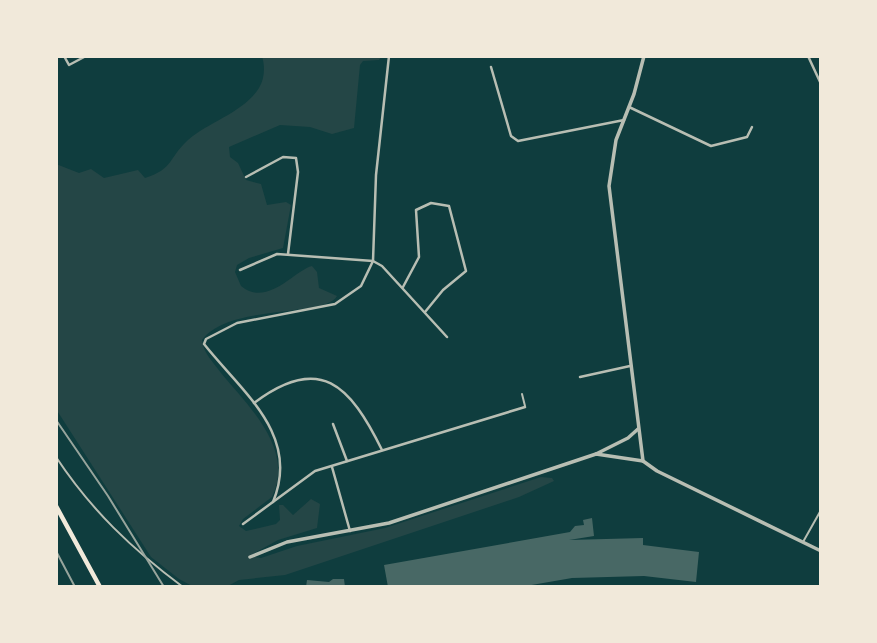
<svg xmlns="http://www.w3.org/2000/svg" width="877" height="643" viewBox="0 0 877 643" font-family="'Source Serif 4',serif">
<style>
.green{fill:#244646}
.building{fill:#486865}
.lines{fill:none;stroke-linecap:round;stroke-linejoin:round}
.service{stroke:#b8beb3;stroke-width:2}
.minor{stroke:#b8beb3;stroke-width:2.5}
.tertiary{stroke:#b8beb3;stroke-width:3.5}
.primary{stroke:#f1e9da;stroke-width:4.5}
.rail{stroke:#97a49c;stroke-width:2}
</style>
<rect width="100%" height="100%" fill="#0f3d3e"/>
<!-- green -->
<path class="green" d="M262 56H382L379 60 363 61 360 65 354 128 332 134 310 127 280 125 229 147 230 157 238 163 246 180 261 184 267 205 286 202 291 205 283 248 249 258 237 265 235 272 241 286C267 308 295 270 312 266L317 272 319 288 337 296C325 318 229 303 202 340 203 353 214 363 221 373 249 407 295 449 272 497L243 519 239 526 246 531 276 524 280 520 279 505H283L293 515 311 499 320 504 317 528 278 540 249 556 261 558 297 546 385 528 541 477 552 478 554 481 519 497 285 575 239 580 226 587H194L179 579 151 557 56 409V164L79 173 91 169 104 178 138 170 145 178C174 169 169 157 188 140 210 121 243 113 259 88 265 78 265 66 262 56Z"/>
<!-- building -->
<g class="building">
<path d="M592 518 594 536 569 540 643 538V545L699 552 696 582 644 576 572 578 520 587H388L384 565 570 532 575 526 584 525 583 520Z"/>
<path d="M333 579H344L345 587H306L307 580 329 582Z"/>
</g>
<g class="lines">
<!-- service -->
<g class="service">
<path d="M522 394 525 406"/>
<path d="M56 457C91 510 132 549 183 587"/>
<path d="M803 542 821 510"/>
</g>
<!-- minor -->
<g class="minor">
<path d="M64 56 69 65 86 56"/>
<path d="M808 56 821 84"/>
<path d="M491 67 511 136 518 141 624 120"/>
<path d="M629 107 711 146 747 137 752 127"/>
<path d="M246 177 283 157 296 158 298 172 288 254"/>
<path d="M240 270 277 254 373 261 382 266 447 337"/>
<path d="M403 287 419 257 416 210 431 203 449 206 466 271 443 290 425 312"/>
<path d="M580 377 630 366"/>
<path d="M254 403C320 353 350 385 382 450"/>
<path d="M333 424 347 461"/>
<path d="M332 467 350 531"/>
<path d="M273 502C301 435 242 392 204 344L206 339 237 323 335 304 361 286 373 261 376 175 389 56"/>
<path d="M243 524 315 471 525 407"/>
</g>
<!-- tertiary -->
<g class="tertiary">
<path d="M644 56 634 94 616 140 609 186 643 461 657 471 821 551"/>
<path d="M596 454 628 438 638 429"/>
<path d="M250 557 287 542 389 523 596 454 643 461"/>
</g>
<!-- primary -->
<path class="primary" d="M56 506 100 587"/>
<!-- rail -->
<g class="rail">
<path d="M56 420 108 496 164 587"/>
<path d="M56 551 75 587"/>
</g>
</g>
<!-- border -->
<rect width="877" height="643" fill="none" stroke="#f1e9da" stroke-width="116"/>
</svg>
